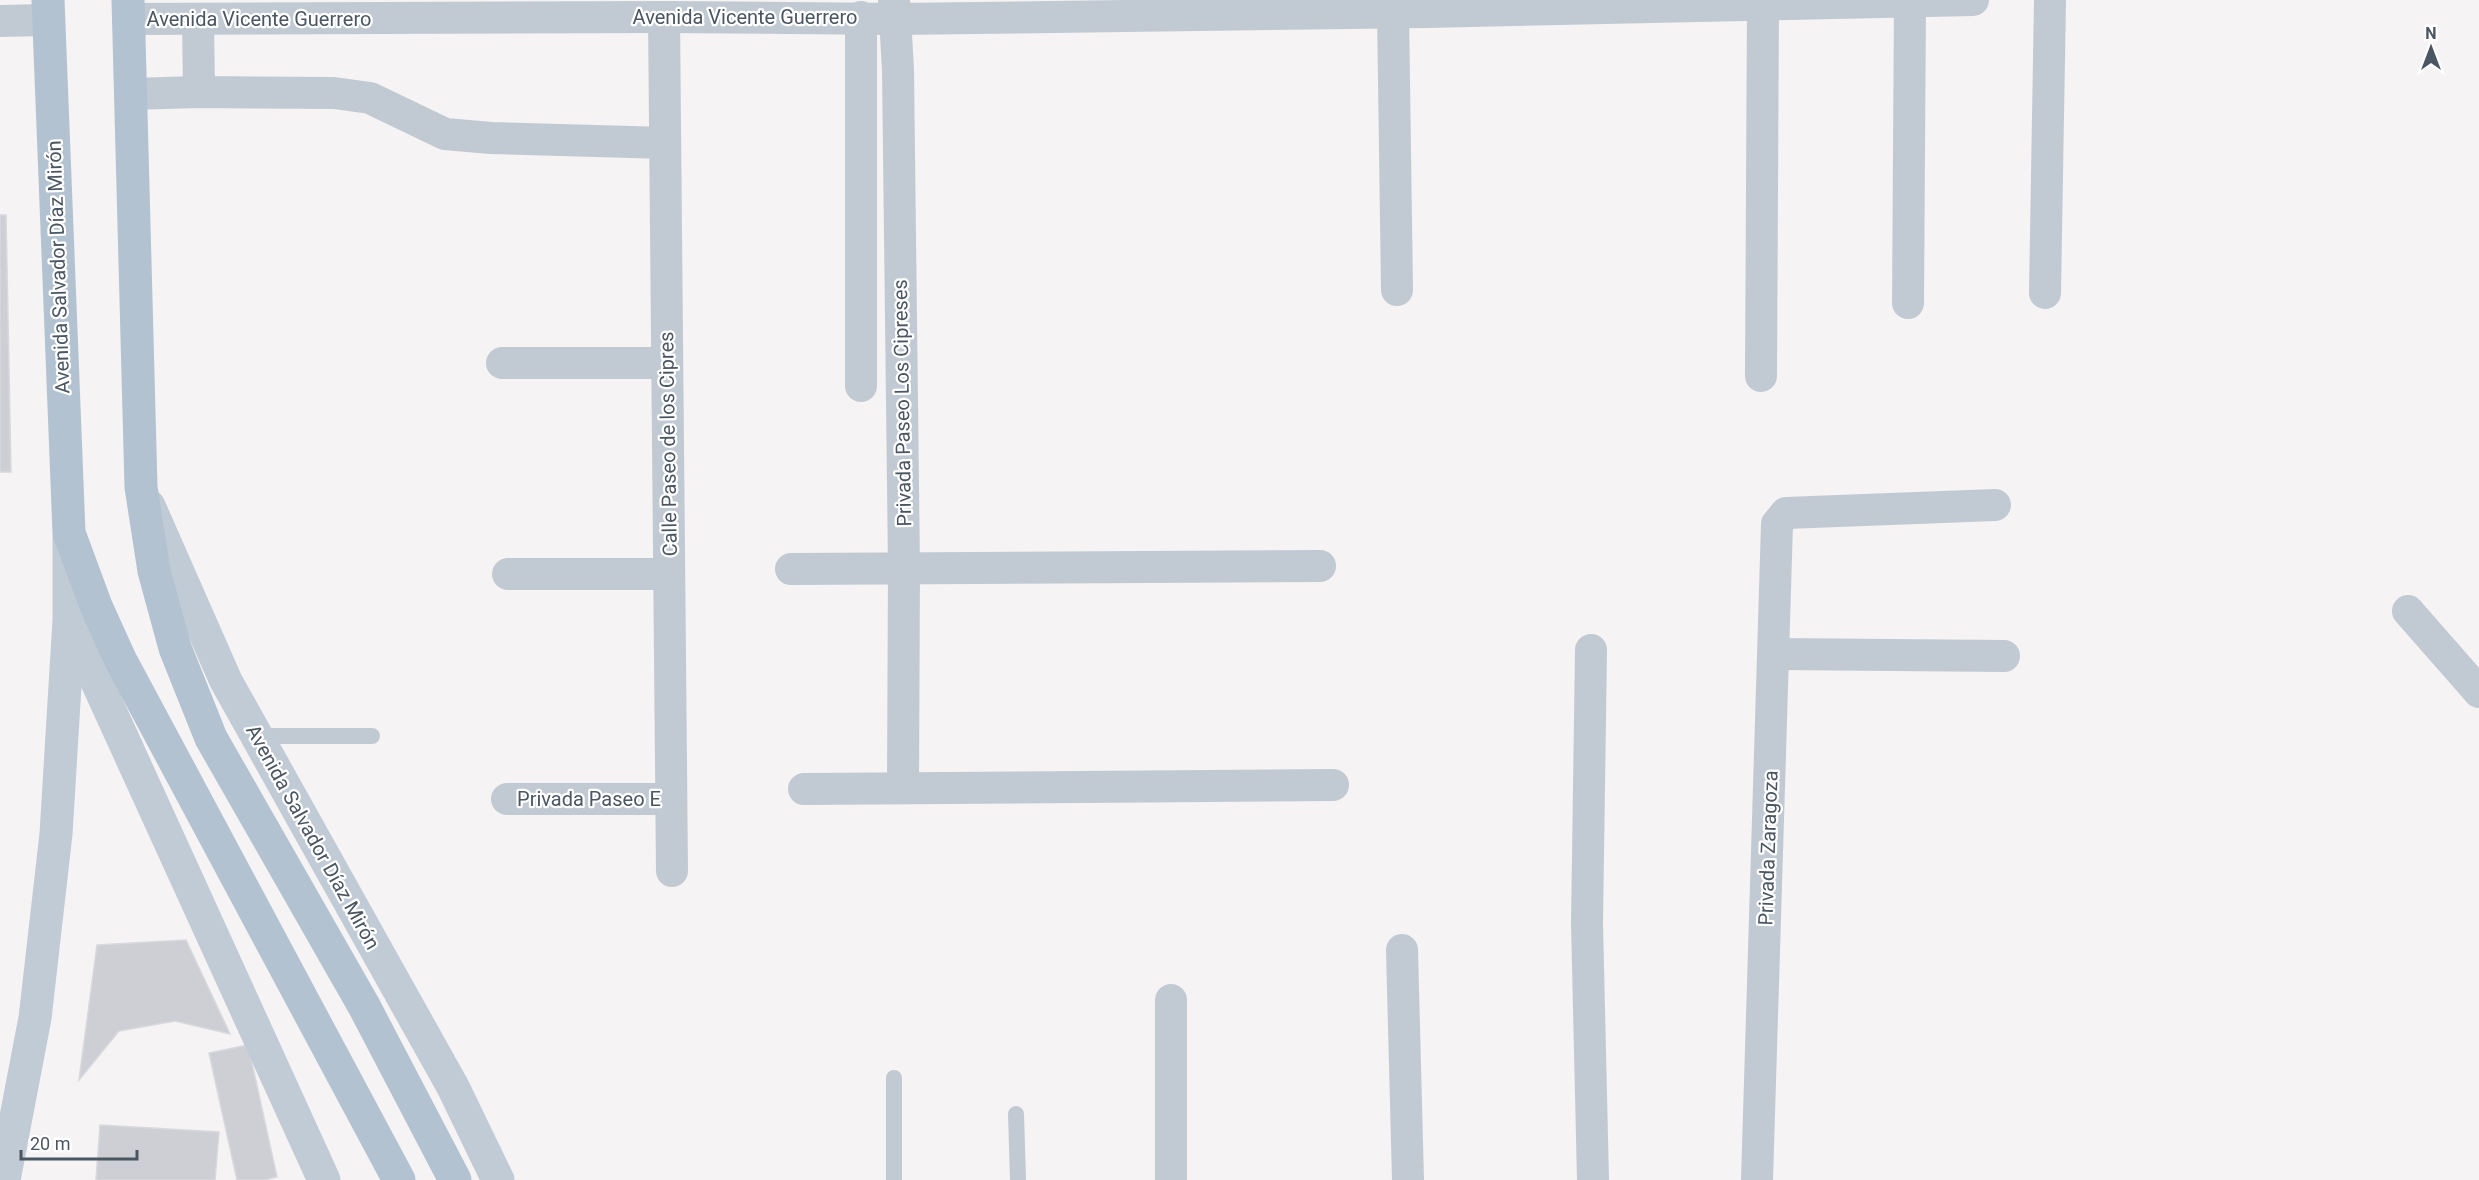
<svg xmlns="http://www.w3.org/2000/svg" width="2479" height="1180" viewBox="0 0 2479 1180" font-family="Roboto,sans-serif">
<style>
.building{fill:#cdcfd5;stroke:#d7d9de;stroke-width:1.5}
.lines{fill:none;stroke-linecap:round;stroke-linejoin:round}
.lane{stroke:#c1cad2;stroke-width:16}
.street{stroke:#c1cad2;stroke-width:32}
.secondary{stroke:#c1cbd6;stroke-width:33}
.primary{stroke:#b3c2d1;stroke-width:33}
.labels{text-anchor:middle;stroke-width:4.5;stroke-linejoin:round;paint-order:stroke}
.street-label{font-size:20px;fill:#4a5661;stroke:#fff}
</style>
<rect width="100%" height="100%" fill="#f5f3f3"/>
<!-- building -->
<g class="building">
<path d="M0 215H6L11 472H0Z"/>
<path d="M186 940 230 1034 175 1021 119 1031 79 1080 97 945Z"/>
<path d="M248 1045 277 1177 264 1180H237L209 1053Z"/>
<path d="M100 1125 219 1132 215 1180H96Z"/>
</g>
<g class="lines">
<!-- lane -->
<g class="lane">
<path d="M257 736H372"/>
<path d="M894 1078V1180"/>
<path d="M1016 1114 1018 1180"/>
</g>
<!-- street -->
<g class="street">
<path d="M894 0 898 70 904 568 903 788"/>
<path d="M1393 12 1397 290"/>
<path d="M664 17 672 871"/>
<path d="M861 17V386"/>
<path d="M128 19 664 17 895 19 1426 12 1973 0"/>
<path d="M198 19 199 92"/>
<path d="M0 21 48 20"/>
<path d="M130 94 199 92 334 93 370 98 445 134 491 138 665 143"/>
<path d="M2045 293 2050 0"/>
<path d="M1908 303 1910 1"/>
<path d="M502 363H667"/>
<path d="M1761 376 1763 0"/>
<path d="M791 569 1320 566"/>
<path d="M508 574H669"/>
<path d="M2408 611 2479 692"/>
<path d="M1591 650 1587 923 1593 1180"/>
<path d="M1775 654 2004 656"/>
<path d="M804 789 1333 785"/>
<path d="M507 799H671"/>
<path d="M1402 950 1408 1180"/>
<path d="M1171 1000V1180"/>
<path d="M1757 1180 1777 524 1786 513 1995 505"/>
</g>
<!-- secondary -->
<g class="secondary">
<path d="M149 506 226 681 453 1087 498 1180"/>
<path d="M71 625 324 1180"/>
<path d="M4 1180 35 1018 56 834 69 620V538"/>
</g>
<!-- primary -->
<g class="primary">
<path d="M48 0 69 533 96 606 120 659 399 1180"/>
<path d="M128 0 141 487 154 571 175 648 211 738 364 1006 455 1180"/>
</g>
</g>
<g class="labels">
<!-- street labels -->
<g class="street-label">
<text x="745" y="24">Avenida Vicente Guerrero</text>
<text x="259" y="26">Avenida Vicente Guerrero</text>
<text transform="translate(58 267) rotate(-92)" y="7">Avenida Salvador Díaz Mirón</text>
<text transform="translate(902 403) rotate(-91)" y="7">Privada Paseo Los Cipreses</text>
<text transform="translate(668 444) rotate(-91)" y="7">Calle Paseo de los Cipres</text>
<text x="589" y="806">Privada Paseo E</text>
<text transform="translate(313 837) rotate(61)" y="7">Avenida Salvador Díaz Mirón</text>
<text transform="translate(1768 848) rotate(-88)" y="7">Privada Zaragoza</text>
</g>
</g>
<!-- north arrow -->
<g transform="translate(2431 48)" stroke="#ffffff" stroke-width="4.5" paint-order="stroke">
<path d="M0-4.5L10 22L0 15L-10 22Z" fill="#4a5661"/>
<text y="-9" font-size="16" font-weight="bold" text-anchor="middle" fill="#4a5661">N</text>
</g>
<!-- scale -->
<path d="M21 1150v9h116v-9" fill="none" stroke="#4a5661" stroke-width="3"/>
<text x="30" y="1150" font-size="18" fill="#4a5661" stroke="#ffffff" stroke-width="4.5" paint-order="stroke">20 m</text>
</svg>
